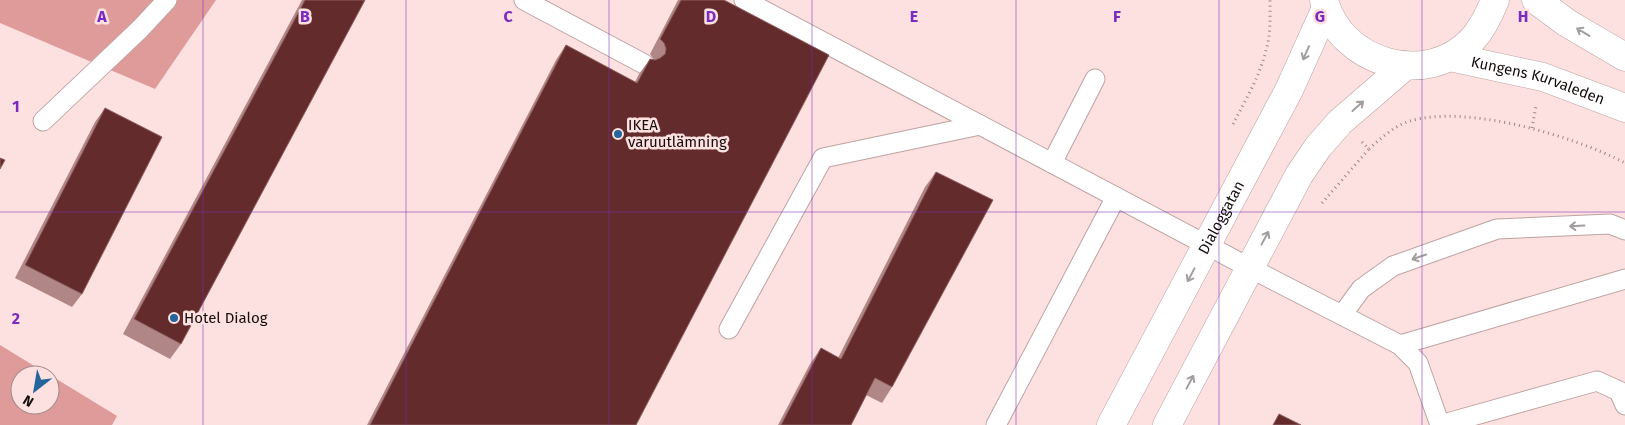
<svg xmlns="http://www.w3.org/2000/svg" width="1625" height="425" viewBox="0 0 1625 425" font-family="'Fira Sans',sans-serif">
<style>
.forest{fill:#df9b99}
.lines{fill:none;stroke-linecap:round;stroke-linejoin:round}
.lane-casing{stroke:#bda3a2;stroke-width:21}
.secondary-casing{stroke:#bda3a2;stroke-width:29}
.path{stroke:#9a8686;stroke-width:3;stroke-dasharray:1 4;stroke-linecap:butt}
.lane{stroke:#fff;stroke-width:19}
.secondary{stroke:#fff;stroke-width:28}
.wall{fill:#b08686}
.building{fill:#642b2c;stroke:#926262}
.oneway{stroke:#a29e9e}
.grid{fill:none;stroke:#7b2cbf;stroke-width:1;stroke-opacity:0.55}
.poi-dot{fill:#24659b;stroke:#fde1e0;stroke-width:2}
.labels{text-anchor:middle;stroke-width:5;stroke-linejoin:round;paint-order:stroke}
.street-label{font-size:15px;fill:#160d0d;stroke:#fde1e0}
.poi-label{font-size:15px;fill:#160d0d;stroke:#fde1e0;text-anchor:start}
.grid-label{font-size:16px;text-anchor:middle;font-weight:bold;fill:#7b2cbf;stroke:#fde1e0;stroke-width:5;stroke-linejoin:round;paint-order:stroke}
</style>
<rect width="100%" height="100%" fill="#fde1e0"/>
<!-- forest -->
<g class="forest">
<path d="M0 0H216L155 89 0 23Z"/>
<path d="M0 345 49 375H20V405H50V375L117 416 112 425H0Z"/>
</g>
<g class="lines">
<defs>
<g id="lane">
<path d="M524 0 644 64"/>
<path d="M744 0 1250 268 1400 345 1418 363 1440 425"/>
<path d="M43 121 140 29 167 0"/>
<path d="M1052 163 1095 79"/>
<path d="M1342 315 1361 289 1393 266 1497 229 1610 224 1625 230"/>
<path d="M729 329 823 158 980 125"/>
<path d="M1400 345 1625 279"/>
<path d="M996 425 1116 197"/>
<path d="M1440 425 1597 381 1619 391 1625 405"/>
</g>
<g id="secondary">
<path d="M1324 0C1340 63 1426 89 1472 40 1483 28 1489 15 1495 0"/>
<path d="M1536 0 1567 23 1625 57"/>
<path id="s1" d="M1450 57 1543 77 1625 108"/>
<path id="s2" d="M1111 425 1289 90 1326 8"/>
<path d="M1167 425 1299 175 1318 147 1340 122 1405 66"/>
</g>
</defs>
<!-- lane casing -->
<use href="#lane" class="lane-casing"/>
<!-- secondary casing -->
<use href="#secondary" class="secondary-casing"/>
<!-- path -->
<g class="path">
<path d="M1233 124C1245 101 1260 76 1266 50 1271 34 1270 17 1270 0"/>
<path d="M1532 128 1536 106"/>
<path d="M1362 142 1369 149C1381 138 1394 126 1410 121 1466 104 1574 136 1625 163"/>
<path d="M1322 203 1369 149"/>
</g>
<!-- lane -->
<use href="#lane" class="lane"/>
<!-- secondary -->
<use href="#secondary" class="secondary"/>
</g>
<!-- wall -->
<g class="wall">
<path d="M302 0H365L181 344 170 359 123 334Z"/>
<path d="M678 0H724L636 425H367L556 60 566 45 635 82 639 74 650 59 654 60 650 54Z"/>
<path d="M105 108 82 294 72 307 15 278 95 122Z"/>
<path d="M936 172 892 387 882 403 866 395 851 425H778L810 364 821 348 838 358 925 187Z"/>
</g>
<!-- building -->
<g class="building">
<path d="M305 0H365L181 344 134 319Z"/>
<path d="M681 0H724L829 55 636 425H370L566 45 637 83 650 59 655 60 660 58 665 54 666 49 664 43 660 39Z"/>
<path d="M105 108 162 137 82 294 25 265Z"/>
<path d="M0 158 5 160 0 169Z"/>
<path d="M936 172 993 200 892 387 875 378 851 425H781L821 348 841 359Z"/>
<path d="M1279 414 1301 425H1273Z"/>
</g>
<!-- one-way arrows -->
<defs><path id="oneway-shaft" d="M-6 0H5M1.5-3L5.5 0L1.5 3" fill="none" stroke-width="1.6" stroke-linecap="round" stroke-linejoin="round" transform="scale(1.25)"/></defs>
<g class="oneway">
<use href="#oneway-shaft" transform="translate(1583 32) rotate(-149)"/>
<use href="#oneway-shaft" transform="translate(1306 53) rotate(114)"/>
<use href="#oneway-shaft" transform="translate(1358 106) rotate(-42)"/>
<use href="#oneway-shaft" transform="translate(1577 226) rotate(177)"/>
<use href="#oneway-shaft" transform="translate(1265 238) rotate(-62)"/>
<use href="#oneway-shaft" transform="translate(1419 257) rotate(161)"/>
<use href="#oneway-shaft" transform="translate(1191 275) rotate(118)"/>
<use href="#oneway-shaft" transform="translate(1190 382) rotate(-62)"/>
</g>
<!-- grid -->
<path class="grid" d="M203 0V425M406 0V425M609 0V425M812 0V425M1016 0V425M1219 0V425M1422 0V425M0 212H1625"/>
<!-- markers -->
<g class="poi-dot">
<circle cx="618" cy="134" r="5"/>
<circle cx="174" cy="318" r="5"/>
</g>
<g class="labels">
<!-- street labels -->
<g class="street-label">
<text dy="5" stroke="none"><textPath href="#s1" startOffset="91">Kungens Kurvaleden</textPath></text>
<text dy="5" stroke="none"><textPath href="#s2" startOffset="235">Dialoggatan</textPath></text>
</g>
<!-- poi labels -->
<g class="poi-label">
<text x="628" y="130">IKEA<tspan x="628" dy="17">varuutlämning</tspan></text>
<text x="184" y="323">Hotel Dialog</text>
</g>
</g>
<g class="grid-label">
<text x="102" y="22">A</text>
<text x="305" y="22">B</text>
<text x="508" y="22">C</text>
<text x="711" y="22">D</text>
<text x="914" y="22">E</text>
<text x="1117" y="22">F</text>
<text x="1320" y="22">G</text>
<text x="1523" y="22">H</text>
<text x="16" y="112">1</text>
<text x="16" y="324">2</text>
</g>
<!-- north arrow -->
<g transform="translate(35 390) rotate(211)"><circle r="24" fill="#fde1e0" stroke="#a18c8c"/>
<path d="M0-4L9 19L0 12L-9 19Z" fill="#24659b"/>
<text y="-8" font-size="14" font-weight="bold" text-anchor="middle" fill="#160d0d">N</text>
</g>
</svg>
